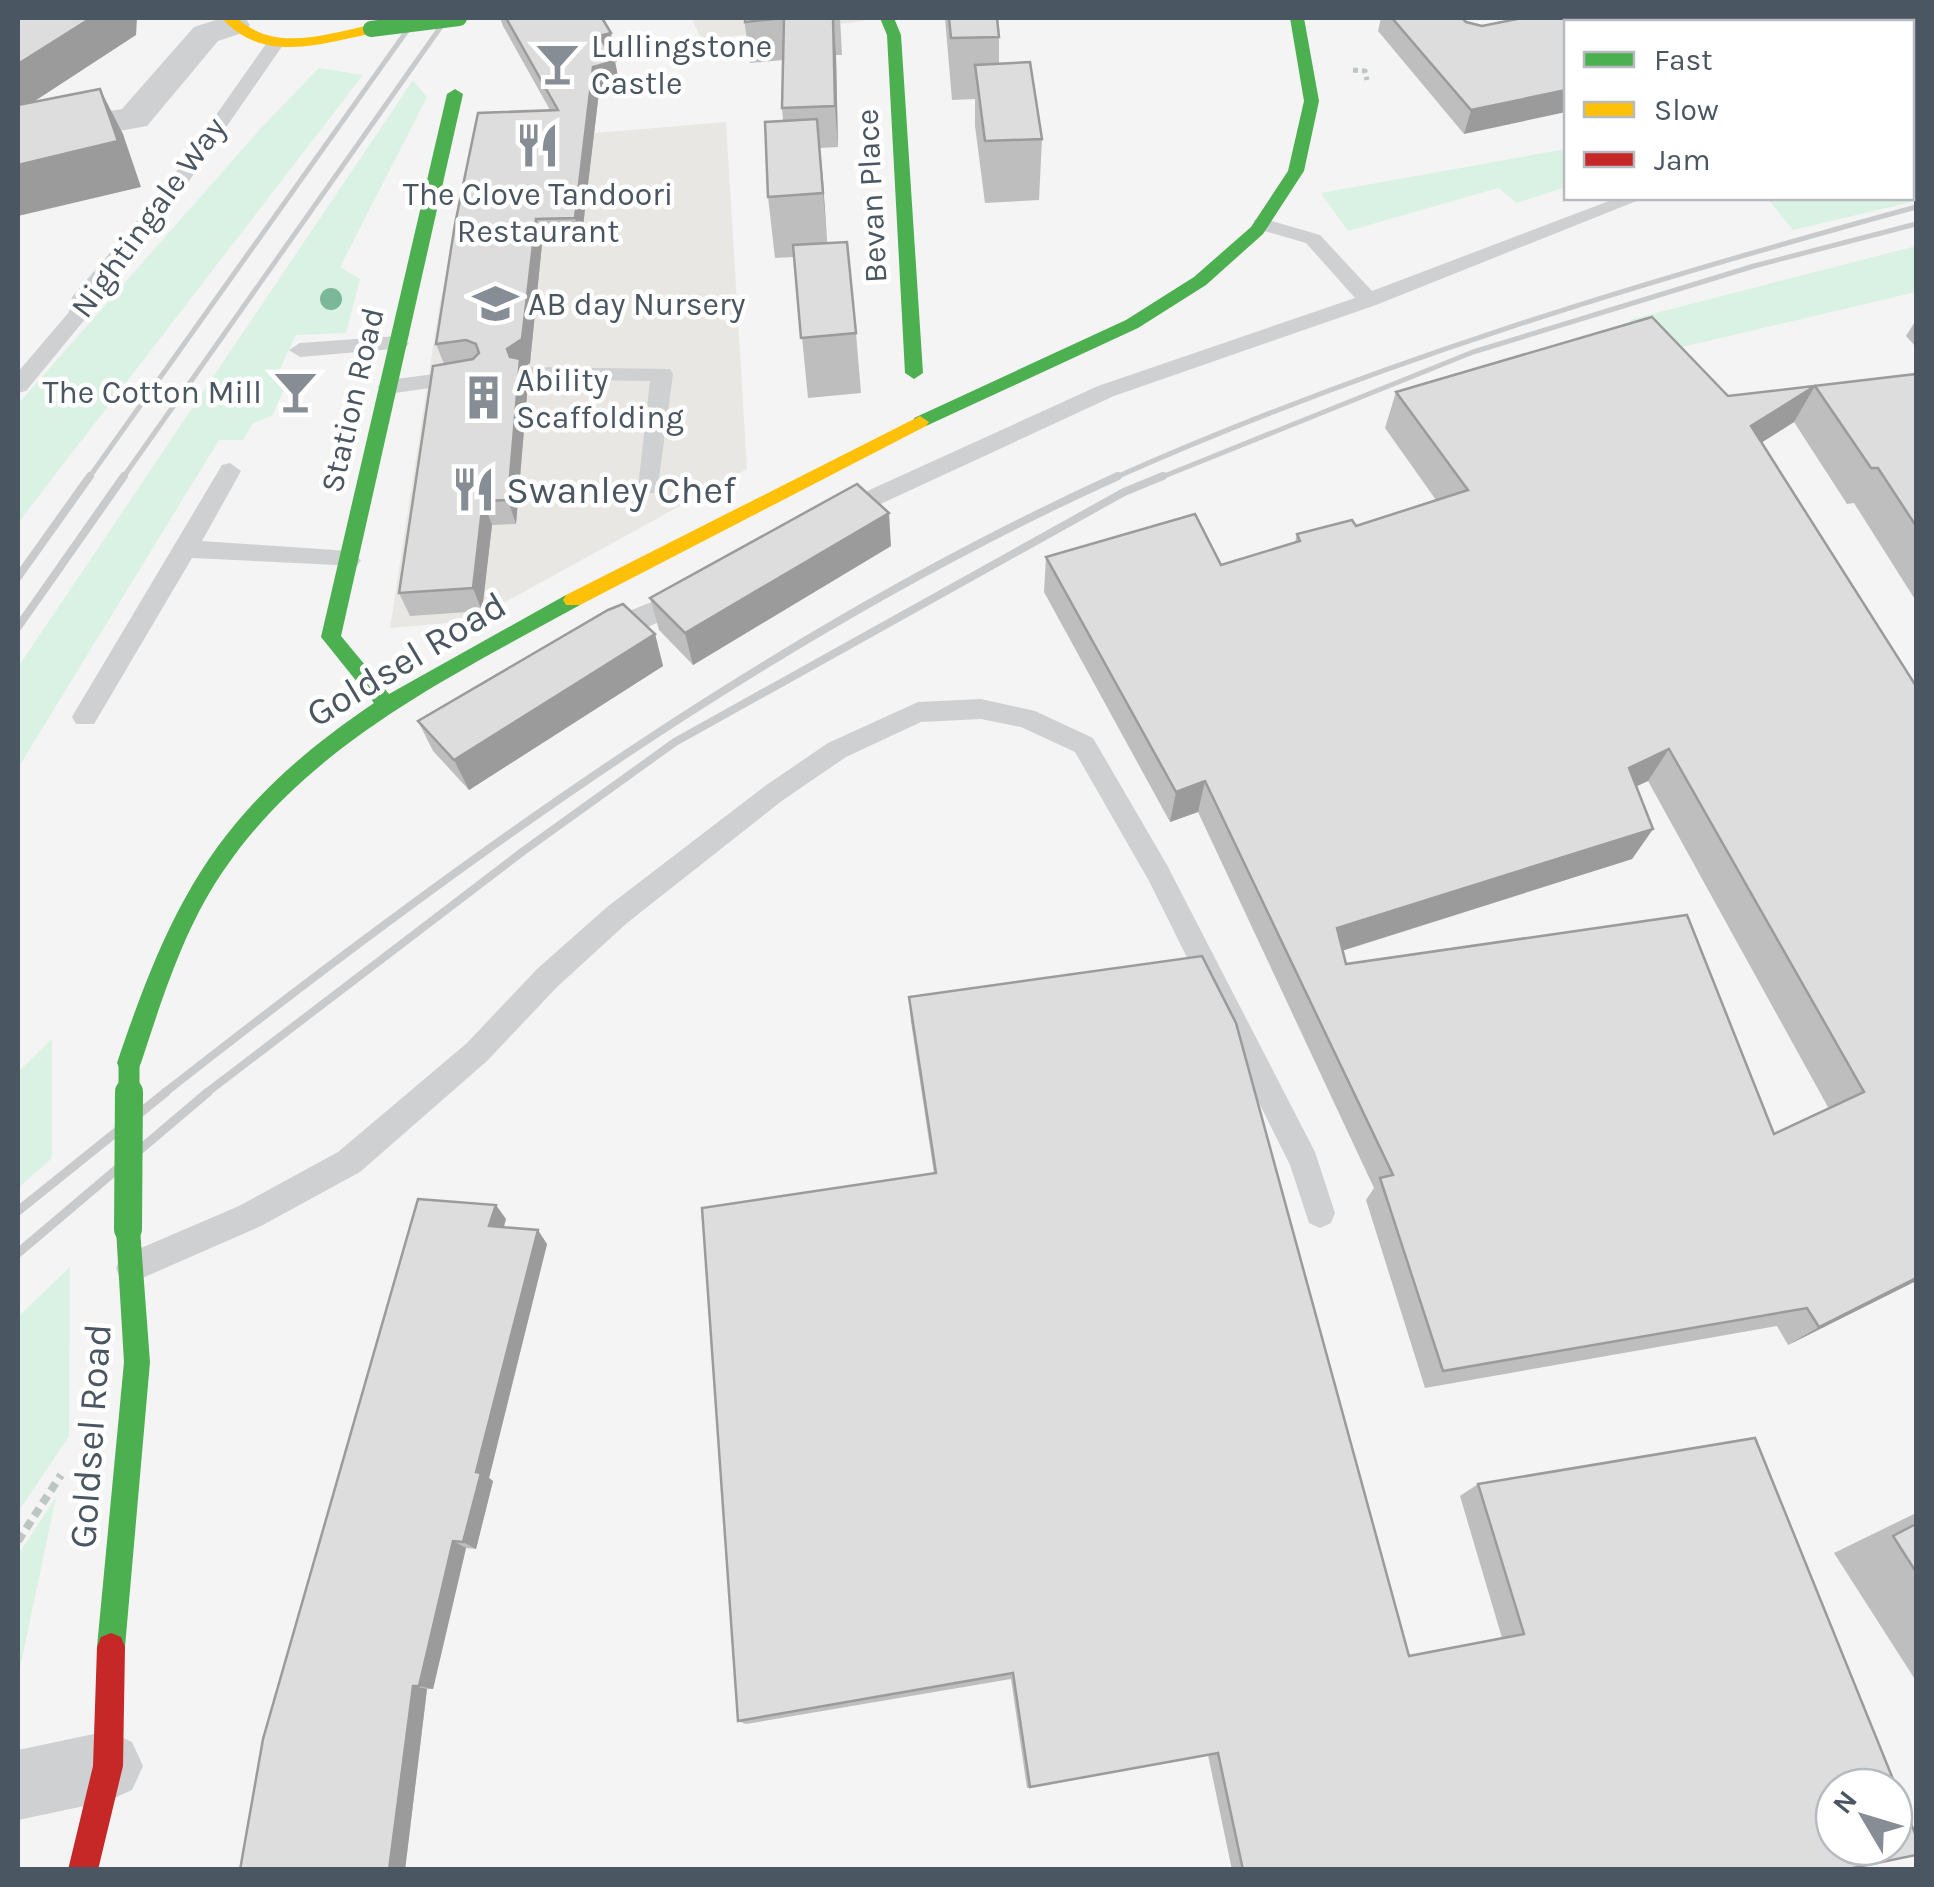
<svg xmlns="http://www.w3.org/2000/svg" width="1934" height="1887" viewBox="0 0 1934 1887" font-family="Karla,sans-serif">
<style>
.commercial{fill:#e8e7e3}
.green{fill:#d9f2e3}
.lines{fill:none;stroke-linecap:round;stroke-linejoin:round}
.path-far1{stroke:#bcc7c4;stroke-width:5;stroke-dasharray:5 4;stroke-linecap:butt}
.path{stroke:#bcc7c4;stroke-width:8;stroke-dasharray:9 6;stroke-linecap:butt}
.lane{fill:#ced0d2;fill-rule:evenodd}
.street{fill:#ced0d2;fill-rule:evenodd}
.fast{fill:#4caf50;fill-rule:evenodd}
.slow{fill:#ffc107;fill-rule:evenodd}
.jam{fill:#c62828;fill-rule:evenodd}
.rail-far2{stroke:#c9cacc;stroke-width:5}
.rail-far1{stroke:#c9cacc;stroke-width:8}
.rail{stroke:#c9cacc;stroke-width:9}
.fast-bridge-far2{stroke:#4caf50;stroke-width:16}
.fast-bridge-far1{stroke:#4caf50;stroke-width:21}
.fast-bridge{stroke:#4caf50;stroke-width:28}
.tree{fill:#7ab899}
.wall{fill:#bebebf;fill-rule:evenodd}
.shaded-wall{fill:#9b9b9b}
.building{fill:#ddddde;stroke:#9b9b9b;stroke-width:2.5;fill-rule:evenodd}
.labels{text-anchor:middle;stroke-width:9;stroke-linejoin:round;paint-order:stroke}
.far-poi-label{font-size:32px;fill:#4a5661;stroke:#fff;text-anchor:start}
.far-street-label{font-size:32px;fill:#4a5661;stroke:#fff}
.poi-label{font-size:38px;fill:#4a5661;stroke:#fff;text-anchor:start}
.street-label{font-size:38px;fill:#4a5661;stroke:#fff}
</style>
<rect width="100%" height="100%" fill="#f4f4f4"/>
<!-- commercial -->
<g class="commercial">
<path d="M692 18H863L864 21 701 40Z"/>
<path d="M726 122 747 469 471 621 390 628 439 308 474 143Z"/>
</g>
<!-- green -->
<g class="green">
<path d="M319 68 363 75 18 523V404L261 128Z"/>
<path d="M413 80 427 97 340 267 360 279 346 333 296 335 277 375 289 378 272 416 253 423 243 440H219L18 768V667Z"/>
<path d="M1916 87V201L1793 230 1767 198H1912V88Z"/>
<path d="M1566 149V187L1517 203 1498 188 1348 231 1321 193Z"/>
<path d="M1916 246V292L1665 351 1629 320Z"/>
<path d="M52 1039V1158L18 1188V1072Z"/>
<path d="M70 1267 69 1436 18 1512V1317Z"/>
<path d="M56 1497 19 1673 18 1674V1555Z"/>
</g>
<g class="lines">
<!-- path-far1 -->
<path class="path-far1" d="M1353 70 1365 71 1367 80"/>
<!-- path -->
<path class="path" d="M18 1541 61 1475"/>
<!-- lane -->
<g class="lane">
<path d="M274 40 283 45 176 200 89 303 86 318 26 391 18 393V372L69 312 72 297 162 192 268 41Z"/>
<path d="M1617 198H1644L1376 305 1114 396 848 519H832L829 513 832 507 1098 386 1355 298 1306 243 1254 228V220L1261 218 1320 235 1372 291Z"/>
<path d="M398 336 409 343 405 348 300 357 289 350 300 343Z"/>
<path d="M529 367 670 369 673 374 657 493H641L638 487 650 381 521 379 518 374Z"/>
<path d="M465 370 476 377 473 382 388 394 377 387 388 380Z"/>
<path d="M230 463 241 471 202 541 349 551 361 560 357 566 192 558 94 724H76L72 717 76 710 222 465Z"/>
<path d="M688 587 696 590 700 596 696 602C674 614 620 646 595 639L592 632 595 625Z"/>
<path d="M981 699 1035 711 1093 738 1167 865 1315 1152 1335 1213 1331 1223 1320 1228 1309 1223 1290 1165 1149 881 1075 752 1021 727 981 719 921 722 846 757 783 800 627 923 557 987 487 1061 360 1172 261 1226 131 1283 120 1279 116 1268 120 1257 239 1206 338 1152 467 1043 537 969 607 907 765 786 828 743 918 702Z"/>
</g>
<!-- street -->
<g class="street">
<path d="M222 18H245L250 25 245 32 218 41 147 126 18 149V127L122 109 194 27Z"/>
<path d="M108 1731 132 1742 143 1766 132 1790 108 1801 18 1820V1750Z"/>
</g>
<!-- fast -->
<g class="fast">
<path d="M880 18H894L901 35 923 373 914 379 905 373 887 35Z"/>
<path d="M1290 18H1304L1319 101 1304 171 1263 234 1206 285 1138 328 926 426H914V418L1126 320 1194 277 1251 227 1288 171 1304 101Z"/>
<path d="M455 89 463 94 341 636 389 694 566 595H580L583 600 580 605C451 676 312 743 226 867 185 925 163 996 141 1063L137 1071 129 1074 121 1071 117 1063C174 893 222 806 374 703L321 637 447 94Z"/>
<path d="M128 1217 137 1221 140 1229 150 1362 125 1647 121 1657 111 1661 101 1657 97 1647 124 1362 116 1229 119 1221Z"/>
</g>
<!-- slow -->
<g class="slow">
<path d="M222 18H237C275 53 325 34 371 25L378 29C368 36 353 37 341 40 297 50 253 54 222 18Z"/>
<path d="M920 416 929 422 926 426 580 605H566L563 600 566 595Z"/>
</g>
<!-- jam -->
<path class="jam" d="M111 1633 121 1637 125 1647 123 1766 98 1870H68L93 1766 97 1647 101 1637Z"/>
<!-- rail-far2 -->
<g class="rail-far2">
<path d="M88 479 416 18"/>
<path d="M122 479 447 18"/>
<path d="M1112 479C1372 363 1642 282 1916 207"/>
<path d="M1157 479 1473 352 1754 266 1916 224"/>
</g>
<!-- rail-far1 -->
<g class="rail-far1">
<path d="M18 577 90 476"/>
<path d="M18 627 124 476"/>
<path d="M163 1094C460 861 772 633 1118 476"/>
<path d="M205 1094 522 852 675 742 1124 492 1163 476"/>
</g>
<!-- rail -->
<g class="rail">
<path d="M18 1211 166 1092"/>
<path d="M18 1253 208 1092"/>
</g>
<!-- fast-bridge-far2 -->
<path class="fast-bridge-far2" d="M371 29 459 18"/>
<!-- fast-bridge-far1 -->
<path class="fast-bridge-far1" d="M129 1094V1063"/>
<!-- fast-bridge -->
<path class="fast-bridge" d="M128 1229 129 1092"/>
</g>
<!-- trees -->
<circle class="tree" cx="331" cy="299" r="11"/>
<!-- wall -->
<g class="wall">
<path d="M500 18H602L616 58 613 59 620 86 599 92 581 243 542 244 530 363 523 368 528 383 516 524 492 525 482 611 410 616 399 593 444 364 436 344 550 110 503 26Z"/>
<path d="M744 18H840L842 55H836L838 147 820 148 827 243 856 333 861 393 808 398 794 257 775 258 768 197 783 121 782 108 783 60 750 63Z"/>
<path d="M945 18H997L999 37V64L1042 139 1039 200 985 203 975 126V99L952 100Z"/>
<path d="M1381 18H1462L1466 22 1482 26 1522 18H1760L1758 22H1566L1464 134 1378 31Z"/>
<path d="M1916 320V347L1906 336Z"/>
<path d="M1916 374V601L1854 503 1847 504 1794 422 1761 442 1916 686V1281L1788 1345 1777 1326 1425 1388 1366 1200 1374 1188 1198 812 1170 822 1044 592 1046 557 1221 565 1295 542 1297 534 1356 526 1436 500 1385 428 1396 392 1728 396ZM1648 781 1829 1109 1774 1134 1346 964 1342 951 1632 859 1653 829 1636 786Z"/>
<path d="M891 546 693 665 659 630 650 598Z"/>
<path d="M655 634 663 666 469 790 433 751 418 721Z"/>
<path d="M909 997 1409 1656 1502 1638 1460 1496 1478 1484 1843 1870H1232L1208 1755 1027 1788 1011 1679 746 1724 738 1721 934 1174 911 1022Z"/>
<path d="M506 1219 504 1227 547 1244 489 1478 493 1481 476 1549 466 1548 433 1689H427L405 1870H240Z"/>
<path d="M1916 1513V1681L1834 1553Z"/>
</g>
<!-- shaded-wall -->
<g class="shaded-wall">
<path d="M91 18H137L136 35 18 112V64Z"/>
<path d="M833 18 836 55 838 147 835 106Z"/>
<path d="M1742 18H1760L1758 22H1716Z"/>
<path d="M611 33 616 58 604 61 599 36Z"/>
<path d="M615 61 620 86 599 92 581 243 575 218 593 67Z"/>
<path d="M100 89 123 134 141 187 18 216V165Z"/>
<path d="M1566 90V112L1464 134 1471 110Z"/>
<path d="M817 119 823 180 828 255 823 193Z"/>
<path d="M536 219 542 244 530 363 523 368 528 383 516 524 508 500 514 373 507 349Z"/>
<path d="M1815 386 1794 422 1731 462 1751 426Z"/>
<path d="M483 501 492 525 482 611 473 588Z"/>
<path d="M889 513 891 546 693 665 685 633Z"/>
<path d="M655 634 663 666 469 790 454 760Z"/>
<path d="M1669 749 1648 781 1609 799 1629 768Z"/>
<path d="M1205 781 1198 812 1170 822 1176 792Z"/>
<path d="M1653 829 1632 859 1325 956 1337 928Z"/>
<path d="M496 1205 506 1219 500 1239 489 1226Z"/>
<path d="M538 1230 547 1244 489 1478 493 1481 476 1549 463 1542 476 1472Z"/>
<path d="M1916 1278V1281L1788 1345 1819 1327Z"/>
<path d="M453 1541 466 1548 433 1689 419 1686Z"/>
<path d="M413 1686 427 1689 405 1870H389Z"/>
</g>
<!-- building -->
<g class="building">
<path d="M18 18H91L18 64Z"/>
<path d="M506 18H602L611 33 599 36 615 61 593 67 575 218 536 219 522 339 507 349 510 357 520 359 508 500 483 501 473 588 399 593 433 366 473 359 479 353 476 344 466 340 436 344 455 224 478 113 558 110Z"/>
<path d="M745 18H833L835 106 782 108 784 18 745 22Z"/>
<path d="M949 18H997L999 37 951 38Z"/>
<path d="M1392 18H1462L1466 22 1482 26 1522 18H1742L1716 22H1566V90L1471 110Z"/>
<path d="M1030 62 1042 139 985 141 975 65Z"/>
<path d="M100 89 118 141 18 165V105Z"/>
<path d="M817 119 823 193 768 197 765 122Z"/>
<path d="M847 242 856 333 801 338 793 245Z"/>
<path d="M1652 317 1728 396 1916 374V526L1878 468H1871L1815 386 1751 426 1916 686V1278L1819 1327 1807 1308 1443 1371 1380 1178 1393 1175 1205 781 1176 792 1046 557 1195 514 1221 565 1300 541 1297 534 1352 520 1356 526 1468 490 1396 392ZM1669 749 1864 1092 1774 1134 1687 915 1346 964 1337 928 1653 829 1629 768Z"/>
<path d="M857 484 889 513 685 633 650 598Z"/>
<path d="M623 604 655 634 454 760 418 721 608 610Z"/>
<path d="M1202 956 1236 1023 1409 1656 1524 1634 1478 1484 1755 1438 1916 1836V1855L1843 1870H1243L1218 1753 1030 1787 1013 1673 738 1721 702 1208 936 1173 909 997ZM1834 1787H1894V1847H1834Z"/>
<path d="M418 1199 496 1205 489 1226 538 1230 476 1472 481 1473 463 1542 453 1541 419 1686H413L389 1870H240L263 1739Z"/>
<path d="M1916 1524V1572L1893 1536Z"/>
</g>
<!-- icons -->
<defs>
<symbol id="bar-bare" viewBox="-9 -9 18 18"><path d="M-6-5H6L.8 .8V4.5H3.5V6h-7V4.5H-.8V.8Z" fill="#868d94" stroke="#fff" stroke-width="2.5" paint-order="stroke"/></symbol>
<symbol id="restaurant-bare" viewBox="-9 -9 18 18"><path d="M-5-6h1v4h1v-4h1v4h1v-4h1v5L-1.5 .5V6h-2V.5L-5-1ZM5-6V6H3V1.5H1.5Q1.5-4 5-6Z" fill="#868d94" stroke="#fff" stroke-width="2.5" paint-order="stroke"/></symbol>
<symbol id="school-bare" viewBox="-9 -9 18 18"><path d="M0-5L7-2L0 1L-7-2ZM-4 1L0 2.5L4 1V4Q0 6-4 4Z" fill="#868d94" stroke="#fff" stroke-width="2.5" paint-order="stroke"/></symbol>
<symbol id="building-bare" viewBox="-9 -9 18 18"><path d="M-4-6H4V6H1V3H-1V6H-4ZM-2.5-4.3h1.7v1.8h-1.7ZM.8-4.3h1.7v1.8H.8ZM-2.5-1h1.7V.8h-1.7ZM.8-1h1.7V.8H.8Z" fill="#868d94" stroke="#fff" stroke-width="2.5" paint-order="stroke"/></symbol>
</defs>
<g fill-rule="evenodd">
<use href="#bar-bare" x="526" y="32" width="63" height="63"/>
<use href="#restaurant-bare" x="506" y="114" width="63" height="63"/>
<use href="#school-bare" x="464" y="272" width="63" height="63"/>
<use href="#bar-bare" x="264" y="360" width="63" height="63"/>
<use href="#building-bare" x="452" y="366" width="63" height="63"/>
<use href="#restaurant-bare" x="442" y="458" width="63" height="63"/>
</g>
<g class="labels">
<!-- far-poi labels -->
<g class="far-poi-label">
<text x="591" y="57">Lullingstone<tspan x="591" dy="37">Castle</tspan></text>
<text x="538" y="205" text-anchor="middle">The Clove Tandoori<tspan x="538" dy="37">Restaurant</tspan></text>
<text x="528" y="315">AB day Nursery</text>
<text x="516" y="391">Ability<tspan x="516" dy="37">Scaffolding</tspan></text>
<text x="262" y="403" text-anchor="end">The Cotton Mill</text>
</g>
<!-- far-street labels -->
<g class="far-street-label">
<text transform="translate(871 196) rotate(-93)" y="11">Bevan Place</text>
<text transform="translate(148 217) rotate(-54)" y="11">Nightingale Way</text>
<text transform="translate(352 400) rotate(-77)" y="11">Station Road</text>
</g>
<!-- poi labels -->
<g class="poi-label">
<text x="506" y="503">Swanley Chef</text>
</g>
<!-- street labels -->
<g class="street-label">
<text transform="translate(406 659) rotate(-31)" y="13">Goldsel Road</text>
<text transform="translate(90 1436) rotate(-86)" y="13">Goldsel Road</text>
</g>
</g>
<!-- border -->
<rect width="1934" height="1887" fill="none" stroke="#4a5661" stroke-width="40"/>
<!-- legend -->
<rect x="1564" y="20" width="350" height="180" fill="#ffffff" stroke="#b7bbc0" stroke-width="2.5"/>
<rect x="1584" y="52" width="50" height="15" fill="#4caf50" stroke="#b7bbc0" stroke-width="2.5"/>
<text x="1654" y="70" font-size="30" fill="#4a5661">Fast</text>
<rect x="1584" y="102" width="50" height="15" fill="#ffc107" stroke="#b7bbc0" stroke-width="2.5"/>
<text x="1654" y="120" font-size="30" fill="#4a5661">Slow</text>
<rect x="1584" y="152" width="50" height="15" fill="#c62828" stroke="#b7bbc0" stroke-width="2.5"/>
<text x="1654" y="170" font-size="30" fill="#4a5661">Jam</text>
<!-- north arrow -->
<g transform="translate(1864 1817) rotate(308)"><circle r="48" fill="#ffffff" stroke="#b7bbc0" stroke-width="2.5"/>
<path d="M0-8L18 38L0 25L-18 38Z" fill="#868d94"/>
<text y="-15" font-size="28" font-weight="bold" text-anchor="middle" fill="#4a5661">N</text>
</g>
</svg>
